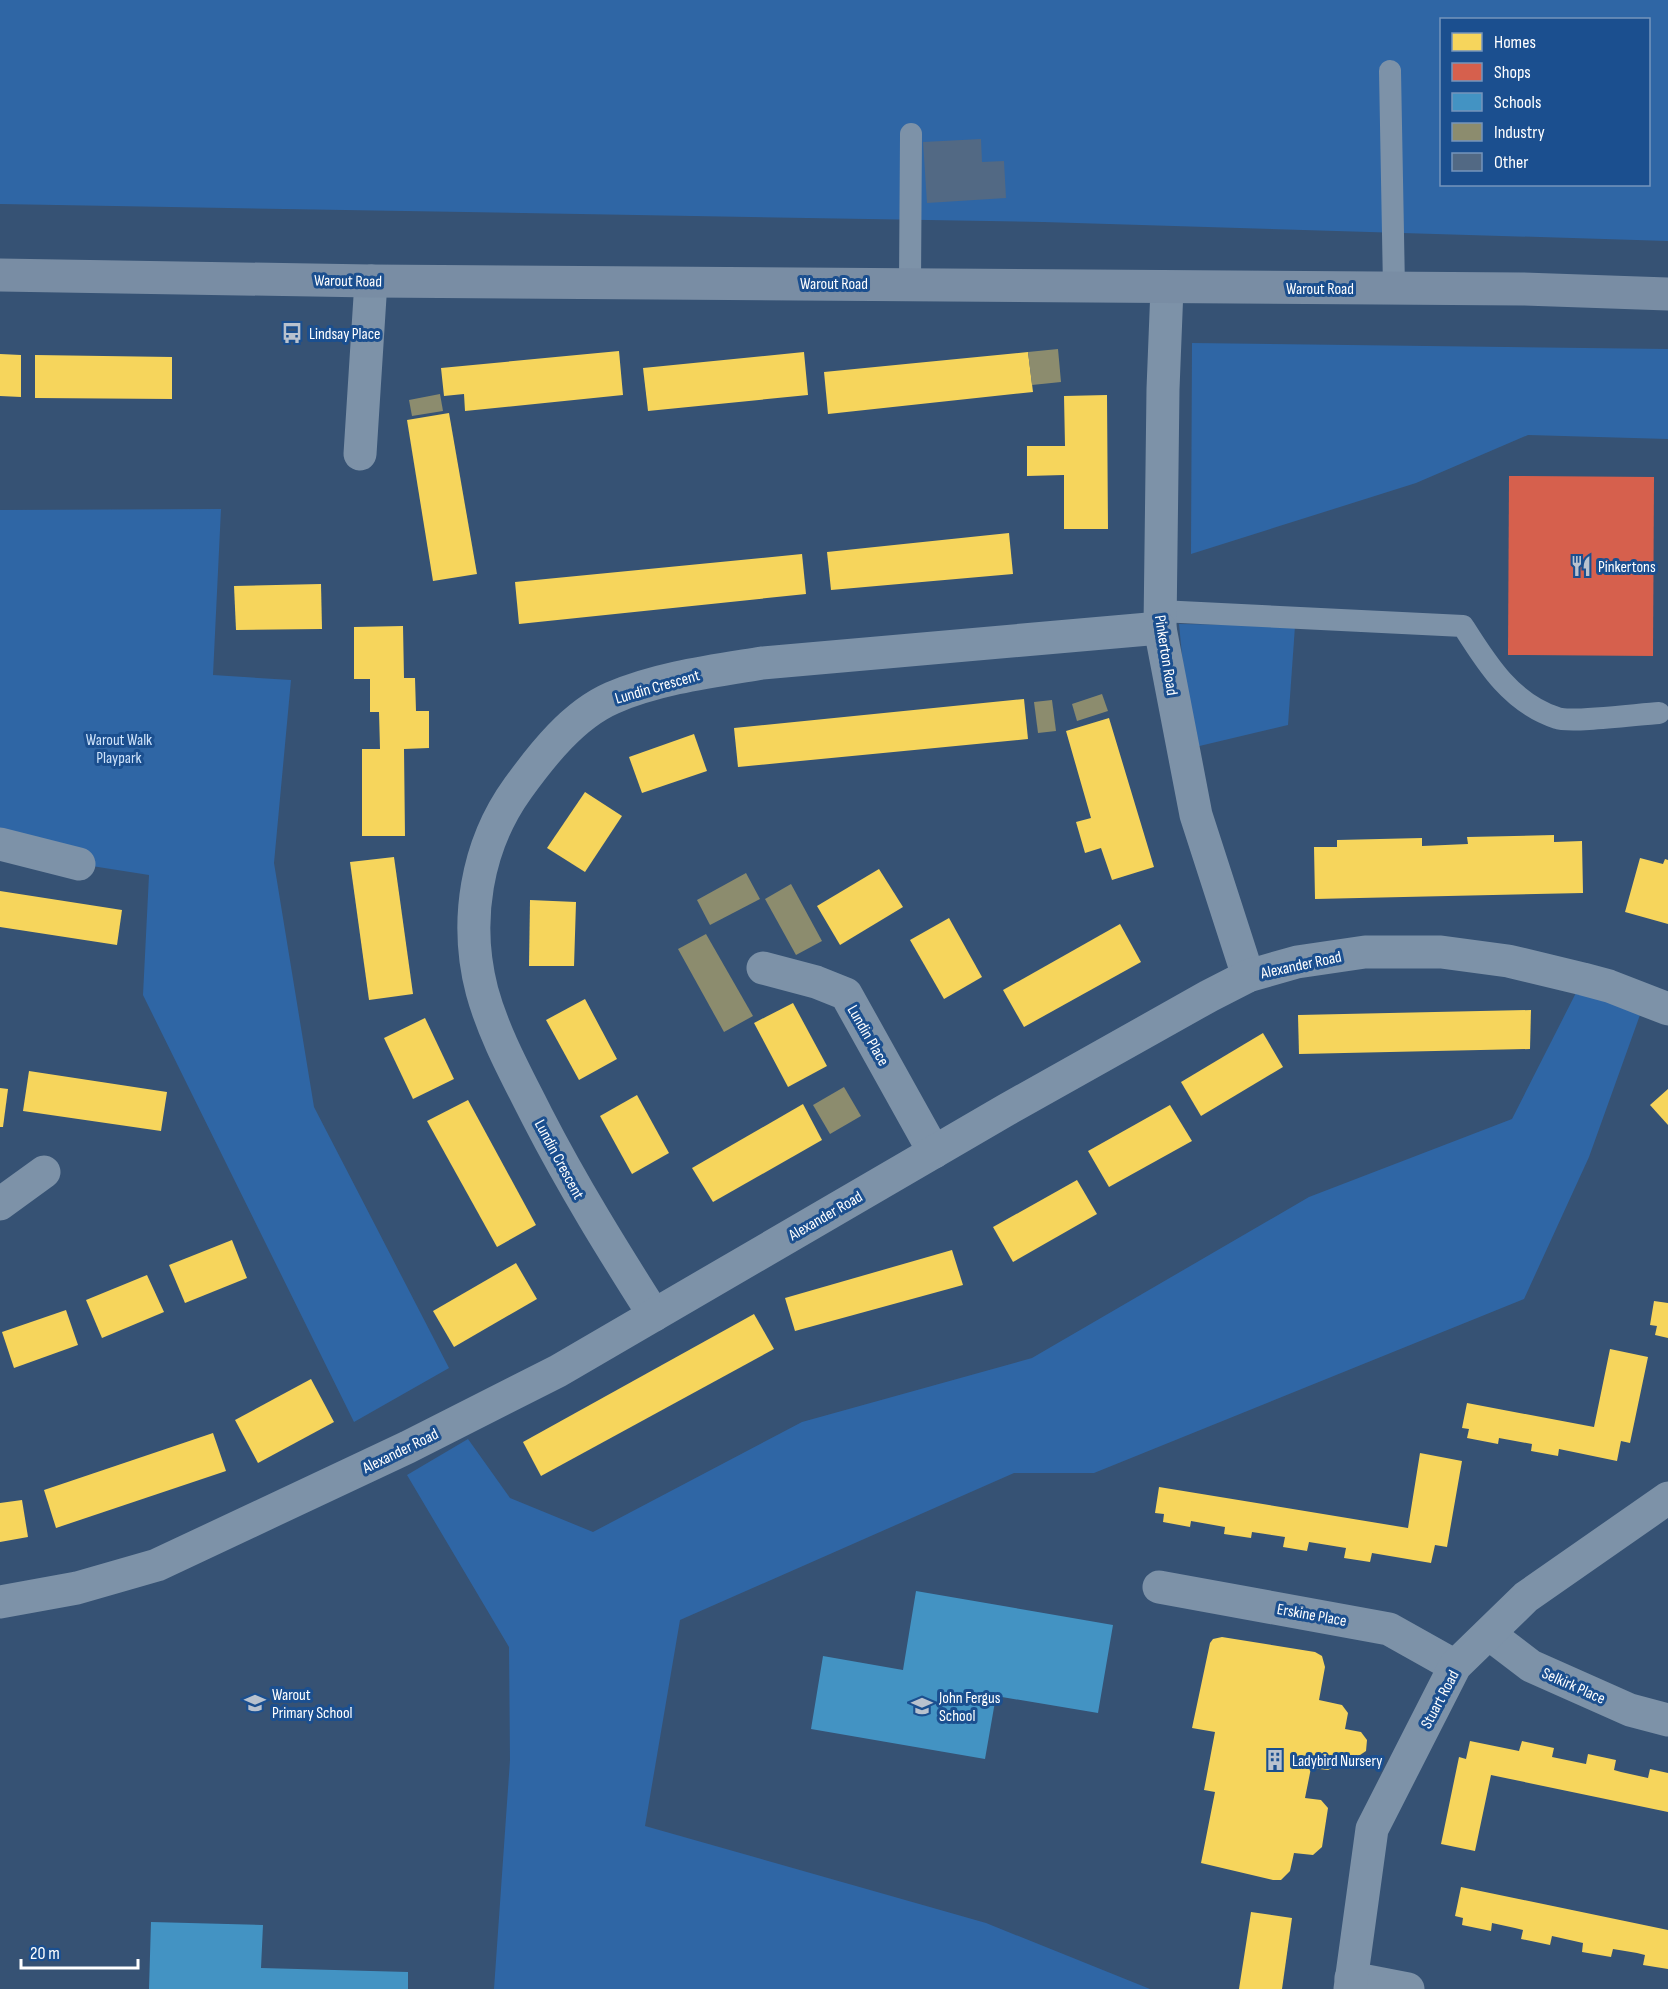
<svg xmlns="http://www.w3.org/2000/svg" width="1668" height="1989" viewBox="0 0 1668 1989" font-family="'Sofia Sans Condensed',sans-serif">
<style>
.green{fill:#2f66a5;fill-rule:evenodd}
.homes{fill:#f6d55c}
.shops{fill:#d6604d}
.schools{fill:#4393c3}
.industry{fill:#8c8c6e}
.building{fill:#526984}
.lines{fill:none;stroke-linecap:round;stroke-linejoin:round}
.lane{stroke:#7d92a8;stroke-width:22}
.street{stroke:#7d92a8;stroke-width:33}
.secondary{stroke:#798da4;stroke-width:33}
.labels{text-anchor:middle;stroke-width:6;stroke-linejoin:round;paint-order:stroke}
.street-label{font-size:16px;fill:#fff;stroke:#1b4f8f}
.poi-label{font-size:16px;fill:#fff;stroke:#1b4f8f;text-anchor:start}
.park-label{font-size:16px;fill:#cfe3fa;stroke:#1b4f8f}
</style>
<rect width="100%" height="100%" fill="#365274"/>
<!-- green -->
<g class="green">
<path d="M0 0H1668V241L1043 222 0 204ZM1442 20H1648V184H1442Z"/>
<path d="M1192 343 1668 349V439L1528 435 1416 483 1191 554Z"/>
<path d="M221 509 213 675 291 680 274 863 314 1107 449 1368 354 1422 143 995 149 875 79 864 0 840V510Z"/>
<path d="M1179 624 1295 626 1288 725 1191 748Z"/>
<path d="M1583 979 1645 1001 1589 1157 1524 1299 1094 1473H1014L680 1620 645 1826 986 1923 1150 1989H494L510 1760 509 1647 407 1475 468 1439 510 1498 593 1532 802 1422 1032 1358 1309 1197 1512 1119Z"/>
</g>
<!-- homes -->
<g class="homes">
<path d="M619 351 623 395 465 411 464 394 444 396 441 368Z"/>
<path d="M804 352 808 395 648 411 643 368Z"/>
<path d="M1028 352 1033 392 828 414 824 372Z"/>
<path d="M0 354 21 355V397L0 396Z"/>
<path d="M35 355 172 357V399L35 398Z"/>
<path d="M1107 395 1108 529H1064V475L1027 476V446H1065L1064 396Z"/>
<path d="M449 413 477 574 433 581 407 420Z"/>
<path d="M1009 533 1013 574 831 590 827 552Z"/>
<path d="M802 554 806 594 519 624 515 582Z"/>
<path d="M321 584 322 629 236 630 234 586Z"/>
<path d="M403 626 404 678H415L416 711H429V748L404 749 405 836H362V749H380L379 712H370V679H354V627Z"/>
<path d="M1024 699 1028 739 738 767 734 728Z"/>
<path d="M1109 718 1154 867 1112 880 1101 848 1085 853 1076 822 1091 818 1066 731Z"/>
<path d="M694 734 707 771 642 793 629 757Z"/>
<path d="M585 792 622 816 585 872 547 848Z"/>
<path d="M1554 835V842L1582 841 1583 893 1315 899 1314 847H1337V840L1422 838V846L1468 844 1467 837Z"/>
<path d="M394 857 413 994 369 1000 350 862Z"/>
<path d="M1640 858 1663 864 1665 859 1668 860V924L1625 912Z"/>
<path d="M879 869 903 907 840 945 817 906Z"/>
<path d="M0 891 122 910 117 945 0 927Z"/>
<path d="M530 900 576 902 574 966H529Z"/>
<path d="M949 918 982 977 944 999 910 940Z"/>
<path d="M1120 924 1141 962 1024 1027 1003 990Z"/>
<path d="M585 999 617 1059 579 1080 546 1020Z"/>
<path d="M793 1003 827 1066 788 1087 754 1023Z"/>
<path d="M1531 1010 1530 1049 1299 1054 1298 1015Z"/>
<path d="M425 1018 454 1079 413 1099 384 1038Z"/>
<path d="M1263 1033 1283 1067 1201 1116 1181 1082Z"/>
<path d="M29 1071 167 1092 161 1131 23 1111Z"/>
<path d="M0 1088 8 1089 3 1127H0Z"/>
<path d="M1668 1089V1125L1650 1105Z"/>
<path d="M637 1095 669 1153 632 1174 600 1116Z"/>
<path d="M468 1100 536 1225 497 1247 427 1121Z"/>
<path d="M803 1104 822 1140 713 1202 692 1168Z"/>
<path d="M1170 1105 1192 1141 1109 1187 1088 1151Z"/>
<path d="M1077 1180 1097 1214 1013 1262 993 1227Z"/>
<path d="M232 1240 247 1278 185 1303 169 1265Z"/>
<path d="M952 1250 963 1285 795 1331 785 1298Z"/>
<path d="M516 1263 537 1299 454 1347 433 1311Z"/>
<path d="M147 1275 164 1312 102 1338 86 1300Z"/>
<path d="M1654 1301 1668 1303V1338L1655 1335 1657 1326 1650 1325Z"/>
<path d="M66 1310 78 1345 14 1368 2 1332Z"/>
<path d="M754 1314 774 1349 541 1476 523 1442Z"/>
<path d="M1610 1349 1648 1357 1630 1443 1621 1441 1617 1461 1559 1449 1558 1456 1531 1451 1532 1444 1499 1438 1498 1444 1467 1438 1469 1429 1462 1428 1467 1403 1594 1427Z"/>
<path d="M311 1379 334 1422 258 1463 235 1420Z"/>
<path d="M213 1433 226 1471 56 1528 44 1490Z"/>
<path d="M1420 1453 1462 1461 1447 1547 1435 1545 1431 1563 1372 1553 1370 1562 1344 1558 1346 1548 1309 1542 1307 1551 1283 1547 1285 1537 1252 1532 1251 1538 1224 1534 1225 1527 1191 1521 1190 1527 1163 1522 1164 1514 1155 1513 1159 1487 1408 1528Z"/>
<path d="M22 1500 28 1537 0 1542V1503Z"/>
<path d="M1222 1637 1315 1652 1322 1656 1325 1667 1319 1700 1342 1705 1348 1713 1345 1729 1361 1732 1367 1740 1366 1751 1357 1757 1341 1755 1339 1764 1328 1770 1311 1768 1305 1798 1321 1800 1328 1808 1322 1847 1313 1855 1294 1853 1290 1871 1281 1880H1273L1201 1863 1215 1792 1204 1790 1215 1732 1192 1728 1210 1643 1213 1639Z"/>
<path d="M1470 1741 1519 1751 1522 1741 1554 1748 1552 1757 1586 1764 1588 1754 1616 1760 1614 1770 1621 1772 1648 1778 1650 1769 1668 1773V1812L1491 1775 1475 1851 1441 1844 1459 1757 1466 1759Z"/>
<path d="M1461 1887 1668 1930V1969L1643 1965 1645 1955 1637 1953 1613 1949 1611 1957 1582 1952 1583 1943 1552 1936 1550 1945 1521 1939 1523 1930 1515 1928 1492 1923 1491 1931 1462 1925 1463 1918 1455 1916Z"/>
<path d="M1251 1912 1292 1918 1282 1989H1239Z"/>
</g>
<!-- shops -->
<path class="shops" d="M1509 476 1654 477 1653 656 1508 655Z"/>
<!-- schools -->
<g class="schools">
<path d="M916 1591 1113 1625 1098 1713 996 1696 985 1759 811 1729 823 1656 903 1670Z"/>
<path d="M151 1922 263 1925 261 1968 408 1972V1989H149Z"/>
</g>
<!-- industry -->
<g class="industry">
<path d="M1058 349 1061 382 1032 385 1028 352Z"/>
<path d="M440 394 443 411 412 416 409 400Z"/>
<path d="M1102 694 1108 711 1077 721 1072 704Z"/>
<path d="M1052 700 1056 731 1038 733 1034 702Z"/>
<path d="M746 873 760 899 710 925 697 900Z"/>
<path d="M791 884 822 941 796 955 765 899Z"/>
<path d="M706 934 753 1016 724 1032 678 949Z"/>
<path d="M844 1087 861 1116 830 1134 813 1105Z"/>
</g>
<!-- building -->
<path class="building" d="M981 139 982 162 1004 161 1006 198 927 203 923 142Z"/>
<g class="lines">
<!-- lane -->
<g class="lane">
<path d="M1390 71 1394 288"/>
<path d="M910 283 911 134"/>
<path d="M1160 611 1463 626C1487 664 1511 703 1557 718 1570 723 1640 714 1659 713"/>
</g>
<!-- street -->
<g class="street">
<path d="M1167 288 1163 389 1160 628 1196 815 1248 976"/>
<path d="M360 454 371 281"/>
<path d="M0 844 79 864"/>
<path d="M763 968 816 982 846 994 934 1152"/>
<path d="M0 1204 44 1172"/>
<path d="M654 1315C612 1249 573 1186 537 1116 517 1076 494 1035 482 991 464 922 476 846 518 788 542 755 573 715 612 698 658 678 713 671 762 663L1160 628"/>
<path d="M1159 1587 1389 1629 1455 1666"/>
<path d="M0 1602 77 1588 157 1565 408 1447 558 1371 1006 1110 1209 996 1248 976 1297 962 1365 952H1441L1508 961 1583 979 1609 986 1668 1009"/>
<path d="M1489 1634 1531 1666 1630 1710 1668 1720"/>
<path d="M1351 1978 1408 1989"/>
<path d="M1350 1989 1372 1829 1455 1666 1526 1597 1668 1498"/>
</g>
<!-- secondary -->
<path class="secondary" d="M0 275 371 281 1523 289 1668 294"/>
</g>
<!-- icons -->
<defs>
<symbol id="bus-bare" viewBox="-9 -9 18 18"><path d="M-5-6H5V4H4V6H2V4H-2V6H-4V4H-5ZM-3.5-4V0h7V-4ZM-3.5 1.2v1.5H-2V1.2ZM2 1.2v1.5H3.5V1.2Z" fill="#b9c2ce" stroke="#1b4f8f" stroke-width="2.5" paint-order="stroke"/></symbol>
<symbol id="restaurant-bare" viewBox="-9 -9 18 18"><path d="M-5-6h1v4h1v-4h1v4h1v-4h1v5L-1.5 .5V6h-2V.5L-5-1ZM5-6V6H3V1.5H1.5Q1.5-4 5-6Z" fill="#b9c2ce" stroke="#1b4f8f" stroke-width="2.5" paint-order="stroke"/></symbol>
<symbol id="school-bare" viewBox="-9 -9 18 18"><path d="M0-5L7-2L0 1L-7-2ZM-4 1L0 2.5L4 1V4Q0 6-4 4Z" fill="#b9c2ce" stroke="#1b4f8f" stroke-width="2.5" paint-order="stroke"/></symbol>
<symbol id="building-bare" viewBox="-9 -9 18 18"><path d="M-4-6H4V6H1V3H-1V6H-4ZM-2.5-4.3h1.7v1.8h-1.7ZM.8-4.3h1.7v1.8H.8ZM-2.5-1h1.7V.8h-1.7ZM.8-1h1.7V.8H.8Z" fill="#b9c2ce" stroke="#1b4f8f" stroke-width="2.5" paint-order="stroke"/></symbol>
</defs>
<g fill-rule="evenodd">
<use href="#bus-bare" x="277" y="318" width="30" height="30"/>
<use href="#restaurant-bare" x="1566" y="551" width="30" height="30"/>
<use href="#school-bare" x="240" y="1688" width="30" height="30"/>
<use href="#school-bare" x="907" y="1691" width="30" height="30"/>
<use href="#building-bare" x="1260" y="1745" width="30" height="30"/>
</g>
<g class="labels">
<!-- street labels -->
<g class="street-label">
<text transform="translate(348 280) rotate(1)" y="6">Warout Road</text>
<text x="834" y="289">Warout Road</text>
<text x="1320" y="294">Warout Road</text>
<text transform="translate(1167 655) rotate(81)" y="6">Pinkerton Road</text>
<text transform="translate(657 686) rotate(-16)" y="6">Lundin Crescent</text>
<text transform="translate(1301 964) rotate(-12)" y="6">Alexander Road</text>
<text transform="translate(869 1035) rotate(60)" y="6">Lundin Place</text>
<text transform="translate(560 1159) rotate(62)" y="6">Lundin Crescent</text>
<text transform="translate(825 1215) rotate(-30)" y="6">Alexander Road</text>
<text transform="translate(400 1450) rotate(-26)" y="6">Alexander Road</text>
<text transform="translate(1312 1614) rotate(10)" y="6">Erskine Place</text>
<text transform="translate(1574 1685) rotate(24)" y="6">Selkirk Place</text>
<text transform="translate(1439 1699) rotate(-62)" y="6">Stuart Road</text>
</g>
<!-- poi labels -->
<g class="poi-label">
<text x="309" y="339">Lindsay Place</text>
<text x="1598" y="572">Pinkertons</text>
<text x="272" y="1700">Warout<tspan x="272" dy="18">Primary School</tspan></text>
<text x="939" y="1703">John Fergus<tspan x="939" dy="18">School</tspan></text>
<text x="1292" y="1766">Ladybird Nursery</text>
</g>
<!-- park labels -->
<g class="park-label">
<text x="119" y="745">Warout Walk<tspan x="119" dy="18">Playpark</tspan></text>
</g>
</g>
<!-- legend -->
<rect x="1440" y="18" width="210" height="168" fill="#1b4f8f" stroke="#7695bc" stroke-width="1.5"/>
<rect x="1452" y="33" width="30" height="18" fill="#f6d55c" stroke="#7695bc" stroke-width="1.5"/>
<text x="1494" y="48" font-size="18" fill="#ffffff">Homes</text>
<rect x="1452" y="63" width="30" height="18" fill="#d6604d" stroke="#7695bc" stroke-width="1.5"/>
<text x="1494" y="78" font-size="18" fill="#ffffff">Shops</text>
<rect x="1452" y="93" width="30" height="18" fill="#4393c3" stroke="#7695bc" stroke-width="1.5"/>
<text x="1494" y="108" font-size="18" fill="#ffffff">Schools</text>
<rect x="1452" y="123" width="30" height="18" fill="#8c8c6e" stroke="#7695bc" stroke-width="1.5"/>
<text x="1494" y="138" font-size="18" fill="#ffffff">Industry</text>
<rect x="1452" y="153" width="30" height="18" fill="#526984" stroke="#7695bc" stroke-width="1.5"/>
<text x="1494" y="168" font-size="18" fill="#ffffff">Other</text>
<!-- scale -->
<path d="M21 1959v9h117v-9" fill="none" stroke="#ffffff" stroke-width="3"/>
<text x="30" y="1959" font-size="18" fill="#ffffff" stroke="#1b4f8f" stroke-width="4.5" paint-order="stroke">20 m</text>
</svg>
